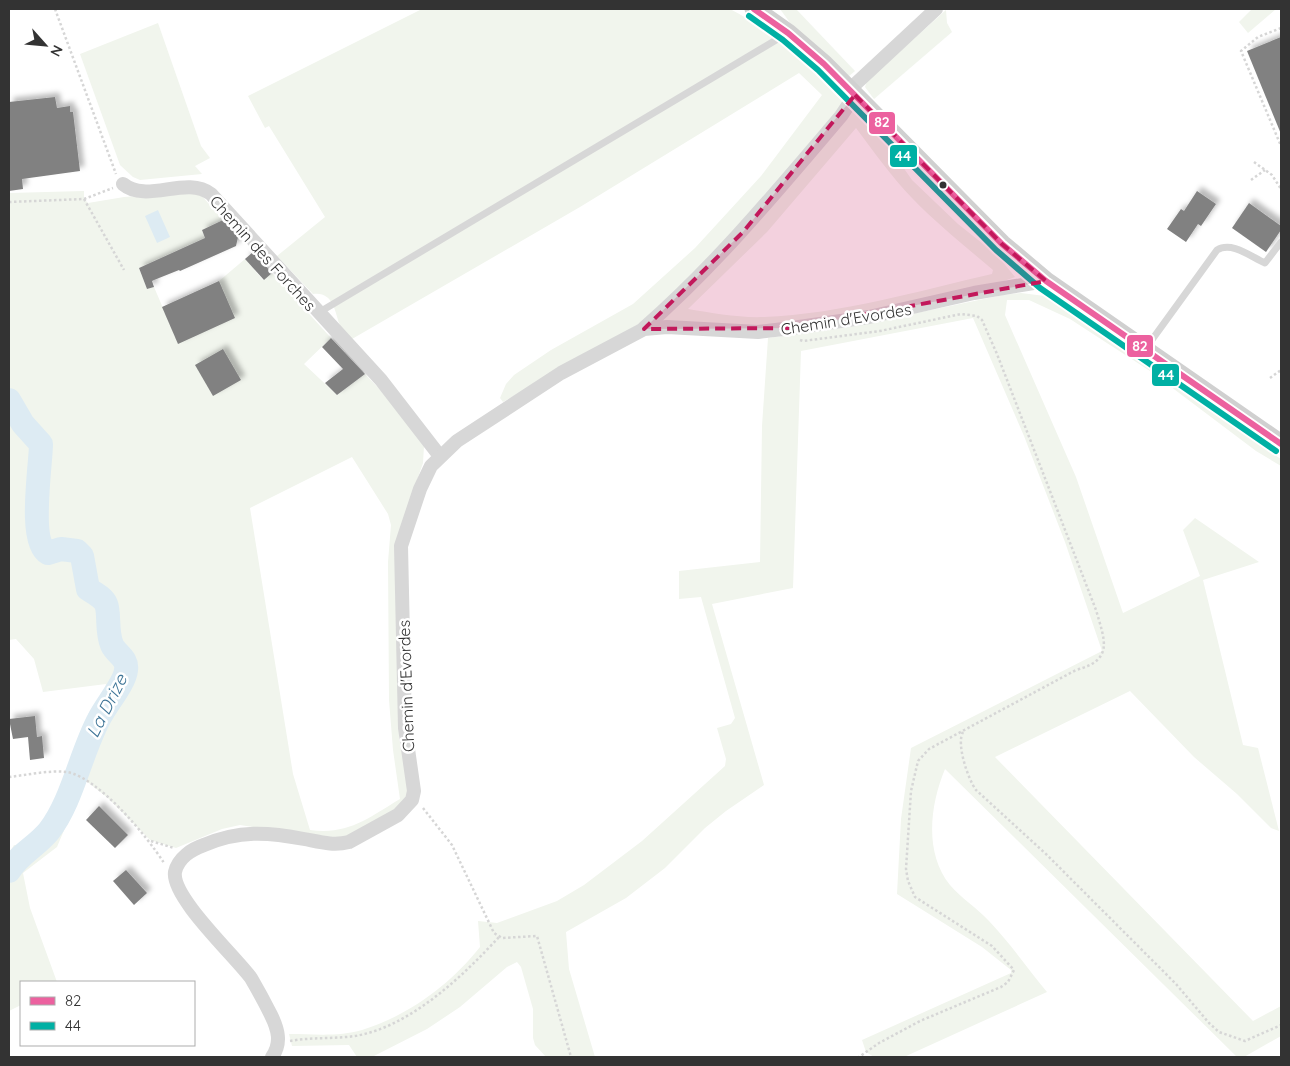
<svg xmlns="http://www.w3.org/2000/svg" width="1290" height="1066" viewBox="0 0 1290 1066" font-family="Quicksand,sans-serif">
<style>
.green{fill:#f1f5ed;fill-rule:evenodd}
.water{fill:#ddebf3}
.lines{fill:none;stroke-linecap:round;stroke-linejoin:round}
.river{stroke:#ddebf3;stroke-width:24}
.building{fill:#818181;filter:url(#shadow)}
.path{stroke:#d6d6d6;stroke-width:2.5;stroke-dasharray:2.5 2.5;stroke-linecap:butt}
.lane{stroke:#d7d7d7;stroke-width:7}
.street{stroke:#d7d7d7;stroke-width:14}
.secondary{stroke:#d0d0d0;stroke-width:19}
.bus-1-casing{stroke:#fff;stroke-width:10}
.bus-2-casing{stroke:#fff;stroke-width:10}
.bus-1{stroke:#ec619f;stroke-width:6}
.bus-2{stroke:#00b0a4;stroke-width:6}
.marked{fill:#c2185b;fill-opacity:0.2;stroke:#c2185b;stroke-width:4;stroke-dasharray:10 6;stroke-linejoin:round}
.bus-dot{fill:#333;stroke:#fff;stroke-width:2}
.labels{text-anchor:middle;stroke-width:5;stroke-linejoin:round;paint-order:stroke}
.street-label{font-size:16px;fill:#333;stroke:#fff}
.water-label{font-size:18px;font-style:italic;fill:#3f7597;stroke:#fff}
.line-badge{stroke:#fff;stroke-width:2}
.badge-label{font-size:14px;text-anchor:middle;font-weight:bold;fill:#fff}
</style>
<defs>
<filter id="shadow"><feDropShadow dx="4.5" dy="-4.5" stdDeviation="2.5" flood-color="#0004"/></filter>
</defs>
<rect width="100%" height="100%" fill="#fff"/>
<!-- green -->
<g class="green">
<path d="M422 9H730C773 31 807 61 842 94L843 103 757 212 644 321 503 402 500 398 506 384 514 375 551 350 633 304 695 248 761 176 822 95 799 73 580 207 352 339C348 335 341 329 339 323 335 310 332 291 313 294L277 256 325 217 269 126 265 128 248 96Z"/>
<path d="M780 9H796L855 71 849 76 791 24Z"/>
<path d="M1252 9H1276L1248 33 1239 22Z"/>
<path d="M946 10 947 23 952 32 874 99 865 87 867 81Z"/>
<path d="M158 23 201 146 210 158 195 166 202 174 140 180 133 177 120 165 80 54Z"/>
<path d="M853 110 884 140 912 180 958 224 997 255 1015 277 993 285 895 307 750 327 659 321ZM856 128C874 152 891 176 912 198 937 224 966 247 993 270L992 274C918 291 841 314 764 317 738 318 713 313 688 309L767 232Z"/>
<path d="M84 191V199L88 203 124 197 193 192 202 196 223 220 202 230 205 238 139 268 147 289 154 287 178 343 219 281 245 259 263 280 272 273 331 338 304 364 337 395 365 374 387 397 424 446 423 463 396 540 395 562 399 738 409 787 408 795 400 809 341 840 240 825 222 829 176 848 150 840 108 798 85 780 57 847 23 873 30 908 57 982H21V1005L9 1011V853L14 845 21 846C27 842 35 839 40 834 61 816 83 743 94 716 98 705 104 696 106 684L43 692 34 659 16 639 9 640V193ZM352 457 388 514 391 525 388 562 389 700 393 750 400 799C368 818 349 835 310 830L293 774 250 508ZM36 469 44 472 36 522 31 498Z"/>
<path d="M1021 293 1045 296 1052 299C1108 336 1163 373 1217 412 1238 428 1258 445 1281 459V466L1256 451 1150 371 1070 319 1029 300H1007L1005 315 1076 477 1123 613 1200 576 1183 530 1195 518 1259 562 1203 580 1243 745 1258 748 1279 831 1271 828 1237 794 1194 757 1130 691 995 757 1253 1021 1281 1006V1036L1244 1057H1237L945 769C930 805 924 853 950 885 961 898 977 908 989 921 1010 943 1028 969 1047 992L904 1057H874L866 1052 862 1040 1011 973V970L982 947 897 894 901 819 911 748 1102 651 1065 542 1024 436 973 318 801 351 793 588 712 604 764 785 726 811 705 828 665 868 626 898 566 932 569 969 595 1057H546L535 1045 533 1038V1009L521 967 517 962 507 967 460 1007 427 1029 372 1057H357L349 1045 292 1046 289 1034C313 1034 339 1037 362 1030 408 1016 451 984 480 947L478 921 497 923 557 901 584 885 642 841 725 766 726 759 717 728 731 724 735 718 701 597 679 599V571L760 562 762 426 768 338 849 327 1003 295Z"/>
</g>
<!-- water -->
<path class="water" d="M158 210 170 237 157 243 145 216Z"/>
<g class="lines">
<!-- river -->
<path class="river" d="M9 400 23 424 41 444C41 464 28 542 48 553L61 549 77 551 82 556 88 589C94 593 103 597 106 604 110 613 106 631 112 645 116 654 128 658 126 670 125 683 105 706 99 719 81 752 72 802 49 831 37 846 19 854 9 871"/>
</g>
<!-- building -->
<g class="building">
<path d="M1281 37V134L1247 51Z"/>
<path d="M55 97 57 108 70 106V112H73L80 171 22 179 23 189 9 191V102Z"/>
<path d="M1197 191 1216 204 1201 226 1198 224 1186 242 1167 229 1181 209 1184 211Z"/>
<path d="M1249 203 1281 226V230L1266 252 1232 228Z"/>
<path d="M223 220 238 237 236 246 180 271 179 270 154 280 152 281 154 287 147 289 139 268 205 238 202 230Z"/>
<path d="M253 252 272 273 264 280 245 259Z"/>
<path d="M219 281 235 318 178 344 162 307Z"/>
<path d="M331 338 365 374 337 395 325 383 343 369 322 347Z"/>
<path d="M223 349 241 380 213 396 195 365Z"/>
<path d="M35 716 37 737 42 736 44 758 30 760 28 737 13 739 9 719Z"/>
<path d="M99 806 128 835 115 848 86 820Z"/>
<path d="M126 870 147 893 134 905 113 881Z"/>
</g>
<g class="lines">
<!-- path -->
<g class="path">
<path d="M55 9 116 174"/>
<path d="M1281 28 1258 37 1241 51 1281 146"/>
<path d="M1254 162 1272 175 1281 189"/>
<path d="M1251 180 1265 170"/>
<path d="M84 199 124 270"/>
<path d="M9 202 84 199 113 188"/>
<path d="M800 340 803 341 880 331 961 314 977 316 982 320 997 354 1096 610C1105 641 1114 660 1076 670L929 749 918 761 911 791 906 869 908 881 915 897 992 946 1014 970 1008 982 1001 987 920 1021 879 1043 859 1057"/>
<path d="M1270 378 1281 370"/>
<path d="M963 732C956 744 968 779 976 790L1046 854 1176 984 1209 1023 1219 1032 1245 1041 1281 1025"/>
<path d="M9 777C27 775 49 770 67 772 99 778 147 836 164 863"/>
<path d="M423 808 452 845 494 933 502 938 537 936 571 1057"/>
<path d="M151 841 174 848"/>
<path d="M290 1041C312 1037 334 1039 355 1036 410 1027 463 976 499 937"/>
</g>
<!-- lane -->
<g class="lane">
<path d="M318 313 786 34"/>
<path d="M1146 348 1217 250C1232 241 1251 257 1265 263L1281 242"/>
</g>
<!-- street -->
<g class="street">
<path d="M849 90 936 9"/>
<path d="M123 184C147 204 186 175 211 194L381 380 439 455"/>
<path d="M644 328C717 264 778 190 841 116L855 95"/>
<path d="M272 1057C282 1043 278 1029 271 1015 265 1003 258 990 251 978 235 956 171 897 175 872 178 858 192 849 204 845 239 830 268 832 304 839 320 842 333 846 349 842L398 815 412 800 414 791 405 728 401 546 420 489 431 466 457 441 561 373 644 329 667 327 758 332 792 328 869 317 974 293 1046 281"/>
</g>
<!-- secondary -->
<path class="secondary" d="M754 9 788 33 824 64 1002 244 1046 281 1281 444"/>
<defs>
<path id="bus-1" d="M754 9 788 33 824 64 1002 244 1046 281 1281 444"/>
<path id="bus-2" d="M749 16 783 40 818 70 996 250 1040 288 1276 451"/>
</defs>
<!-- bus-1 casing -->
<use href="#bus-1" class="bus-1-casing"/>
<!-- bus-2 casing -->
<use href="#bus-2" class="bus-2-casing"/>
<!-- bus-1 -->
<use href="#bus-1" class="bus-1"/>
<!-- bus-2 -->
<use href="#bus-2" class="bus-2"/>
</g>
<!-- marked area -->
<path class="marked" d="M855 95 1002 244 1046 281 792 328 644 329 743 232Z"/>
<!-- markers -->
<circle class="bus-dot" cx="943" cy="185" r="4.5"/>
<g class="labels">
<!-- street labels -->
<g class="street-label">
<text transform="translate(263 253) rotate(48)" y="6">Chemin des Forches</text>
<text transform="translate(846 319) rotate(-9)" y="6">Chemin d'Evordes</text>
<text transform="translate(406 686) rotate(-92)" y="6">Chemin d'Evordes</text>
</g>
<!-- water labels -->
<g class="water-label">
<text transform="translate(107 706) rotate(-63)" y="6">La Drize</text>
</g>
</g>
<g class="line-badge">
<rect x="868" y="111" width="28" height="24" rx="5" fill="#ec619f"/>
<rect x="889" y="144" width="29" height="24" rx="5" fill="#00b0a4"/>
<rect x="1126" y="334" width="28" height="24" rx="5" fill="#ec619f"/>
<rect x="1151" y="363" width="29" height="24" rx="5" fill="#00b0a4"/>
</g>
<g class="badge-label">
<text x="882" y="127">82</text>
<text x="903" y="161">44</text>
<text x="1140" y="351">82</text>
<text x="1166" y="380">44</text>
</g>
<!-- border -->
<rect width="1290" height="1066" fill="none" stroke="#333333" stroke-width="20"/>
<!-- legend -->
<rect x="20" y="981" width="175" height="65" fill="#ffffff" stroke="#adadad"/>
<rect x="30" y="997" width="25" height="8" fill="#ec619f" stroke="#adadad"/>
<text x="65" y="1006" font-size="15" fill="#333333">82</text>
<rect x="30" y="1022" width="25" height="8" fill="#00b0a4" stroke="#adadad"/>
<text x="65" y="1031" font-size="15" fill="#333333">44</text>
<!-- north arrow -->
<g transform="translate(45 45) rotate(117)" stroke="#ffffff" stroke-width="4" paint-order="stroke">
<path d="M0-4L9 19L0 12L-9 19Z" fill="#333333"/>
<text y="-8" font-size="14" font-weight="bold" text-anchor="middle" fill="#333333">N</text>
</g>
</svg>
